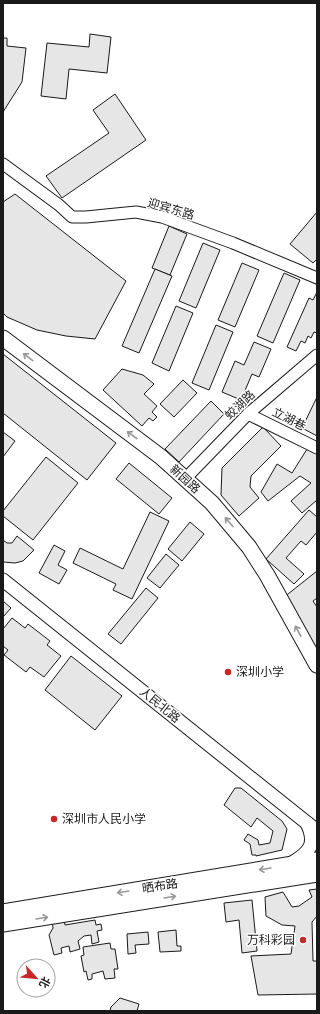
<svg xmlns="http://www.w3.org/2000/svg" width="320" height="1014" viewBox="0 0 320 1014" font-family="'Titillium Web','Noto Sans SC',sans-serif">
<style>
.building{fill:#e6e6e6;stroke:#1a1a1a}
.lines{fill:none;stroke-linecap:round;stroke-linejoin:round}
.minor-casing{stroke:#1a1a1a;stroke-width:13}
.tertiary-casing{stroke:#1a1a1a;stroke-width:15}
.secondary-casing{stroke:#1a1a1a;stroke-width:17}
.minor{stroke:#fff;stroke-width:11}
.tertiary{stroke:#fff;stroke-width:13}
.secondary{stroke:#fff;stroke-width:15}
.oneway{stroke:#989898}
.poi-dot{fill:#c62828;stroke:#fff;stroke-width:1.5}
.labels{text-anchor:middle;stroke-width:3;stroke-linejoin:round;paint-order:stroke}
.street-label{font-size:12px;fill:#1a1a1a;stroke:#fff}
.poi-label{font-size:12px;fill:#1a1a1a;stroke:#fff;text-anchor:start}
</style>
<rect width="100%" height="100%" fill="#fff"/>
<!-- building -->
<g class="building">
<path d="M90 34 111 37 107 73 69 69 66 99 41 96 47 43 89 47Z"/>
<path d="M3 38H7V46L26 48 22 82 3 112Z"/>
<path d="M115 94 146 140 62 198 46 176 109 133 93 110Z"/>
<path d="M15 194 126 281 95 339 66 336 37 330 7 317 3 313V202Z"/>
<path d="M317 212V259L313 263 290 244Z"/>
<path d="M169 226 187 234 170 275 152 268Z"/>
<path d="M203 243 220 250 196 308 179 301Z"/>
<path d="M242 263 259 270 235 327 218 320Z"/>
<path d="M155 269 172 276 139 353 122 346Z"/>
<path d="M284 273 300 280 273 343 257 336Z"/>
<path d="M317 292V333L314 332 311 338 308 336 305 343 301 341 296 351 287 347 309 298 313 300Z"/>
<path d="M176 306 193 313 169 371 152 363Z"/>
<path d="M216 325 233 332 209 390 192 383Z"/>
<path d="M254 342 271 349 259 377 252 374 241 400 222 392 235 361 244 365Z"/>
<path d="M3 354 116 443 87 480 3 413Z"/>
<path d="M122 369 143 375 154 384 144 394 157 406 152 412 157 417 153 421 149 418 142 426 103 390Z"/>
<path d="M183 380 197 393 174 417 160 404Z"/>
<path d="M317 397V436L302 428Z"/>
<path d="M211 401 224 414 179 462 165 449Z"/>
<path d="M263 427 281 446 251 476 250 487 259 498 239 516 221 495 222 468Z"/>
<path d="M3 432 15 441 3 457Z"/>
<path d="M309 446 317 451V500L302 513 291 501 311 483 300 476 268 501 261 492 277 464 292 473Z"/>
<path d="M46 457 78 483 33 540 3 516V511Z"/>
<path d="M129 463 172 498 159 514 116 479Z"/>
<path d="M309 510 317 517V532L306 545 301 541 286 558 304 574 294 584 266 559Z"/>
<path d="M150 512 169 521 132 599 113 590 116 584 73 563 80 548 123 569Z"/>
<path d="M190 522 204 534 182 561 168 549Z"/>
<path d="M17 536 34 550 23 561 15 563 3 562V540L7 543H12Z"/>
<path d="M54 545 65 551 58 565 67 570 59 584 39 573Z"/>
<path d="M166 554 179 565 160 588 147 578Z"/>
<path d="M317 571V598L313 601 317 607V656L283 598Z"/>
<path d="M146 588 158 598 121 644 108 634Z"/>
<path d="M3 601 11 608 3 617Z"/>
<path d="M12 618 25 628 28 624 50 641 47 645 61 656 44 677 30 667 26 672 4 655 8 650 3 646V629Z"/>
<path d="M71 656 122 696 95 730 45 690Z"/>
<path d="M235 788H241L282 821 287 829 282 850 256 856V855H252L250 844 244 840 248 834 258 840 259 845 270 843 273 831 257 818 251 827 224 805Z"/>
<path d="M317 889V916L312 922 313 961H317V994L258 995 251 956 291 954 295 926 282 925 266 916 265 897 283 892 292 907 299 906 312 897 309 890Z"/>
<path d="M252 900 257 951 242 953 239 920 226 922 224 903Z"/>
<path d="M64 918 65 925 95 920 96 925 101 924 102 930 97 931 99 942 92 944 91 935 84 936 78 941 80 949 70 952 69 946 61 948 62 953 54 955 49 935 53 928 52 920Z"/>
<path d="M176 930 177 946H181V951L160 952 158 932Z"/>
<path d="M148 932 149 944 135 945 136 953 128 954 127 934Z"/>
<path d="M110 943 111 949H115L118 969H114L115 978 105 979 103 971 92 974V979L88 980 86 971 84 972 81 956 84 955 83 947Z"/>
<path d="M120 998 139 1004 137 1011H110L111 1007Z"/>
</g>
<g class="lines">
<defs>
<g id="minor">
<path d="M3 164 59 205 72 217H86L136 212 162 217 233 243 317 278"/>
<path d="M248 414 317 448"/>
<path d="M185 479 248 414 317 355"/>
</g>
<g id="tertiary">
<path d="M3 580 317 831"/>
<path d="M292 863C310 852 317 844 307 823"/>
</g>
<g id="secondary">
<path d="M3 338 161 457 212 503 249 547 267 575 317 665"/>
<path d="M3 912 317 860"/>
<path d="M3 924 317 874"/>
</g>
</defs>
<!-- minor casing -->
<use href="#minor" class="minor-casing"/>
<!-- tertiary casing -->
<use href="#tertiary" class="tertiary-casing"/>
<!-- secondary casing -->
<use href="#secondary" class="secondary-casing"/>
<!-- minor -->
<use href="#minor" class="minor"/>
<!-- tertiary -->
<use href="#tertiary" class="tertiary"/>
<!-- secondary -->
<use href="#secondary" class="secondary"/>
</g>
<!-- one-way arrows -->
<defs><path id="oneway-shaft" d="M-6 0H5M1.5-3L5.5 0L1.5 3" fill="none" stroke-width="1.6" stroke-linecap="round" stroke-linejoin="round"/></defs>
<g class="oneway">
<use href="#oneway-shaft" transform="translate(28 357) rotate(-143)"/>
<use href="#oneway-shaft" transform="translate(132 435) rotate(-143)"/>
<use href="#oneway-shaft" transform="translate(229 522) rotate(-131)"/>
<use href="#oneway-shaft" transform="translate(298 631) rotate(-119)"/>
<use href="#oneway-shaft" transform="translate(265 869) rotate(171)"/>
<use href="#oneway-shaft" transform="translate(123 892) rotate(171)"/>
<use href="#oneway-shaft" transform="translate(170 897) rotate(-9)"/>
<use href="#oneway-shaft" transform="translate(42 918) rotate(-9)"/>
</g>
<!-- markers -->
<g class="poi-dot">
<circle cx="228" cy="672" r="4"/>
<circle cx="54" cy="819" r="4"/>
<circle cx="303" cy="940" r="4"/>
</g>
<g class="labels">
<!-- street labels -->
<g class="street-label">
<text transform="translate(171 209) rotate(16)" y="4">迎宾东路</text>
<text transform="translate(240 405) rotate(-43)" y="4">蛟湖路</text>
<text transform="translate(289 419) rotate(27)" y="4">立湖巷</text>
<text transform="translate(185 479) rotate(42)" y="4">新园路</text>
<text transform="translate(160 705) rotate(39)" y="4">人民北路</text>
<text transform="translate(160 886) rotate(-9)" y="4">晒布路</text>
</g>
<!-- poi labels -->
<g class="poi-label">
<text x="236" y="676">深圳小学</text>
<text x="62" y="823">深圳市人民小学</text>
<text x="295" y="944" text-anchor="end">万科彩园</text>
</g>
</g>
<!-- border -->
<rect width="320" height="1014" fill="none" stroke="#1a1a1a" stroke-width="8"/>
<!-- north arrow -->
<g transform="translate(36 978) rotate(117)"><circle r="19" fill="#ffffff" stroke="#a3a3a3"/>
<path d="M0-3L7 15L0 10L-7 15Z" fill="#c62828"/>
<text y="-6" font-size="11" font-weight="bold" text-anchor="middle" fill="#1a1a1a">北</text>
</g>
</svg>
